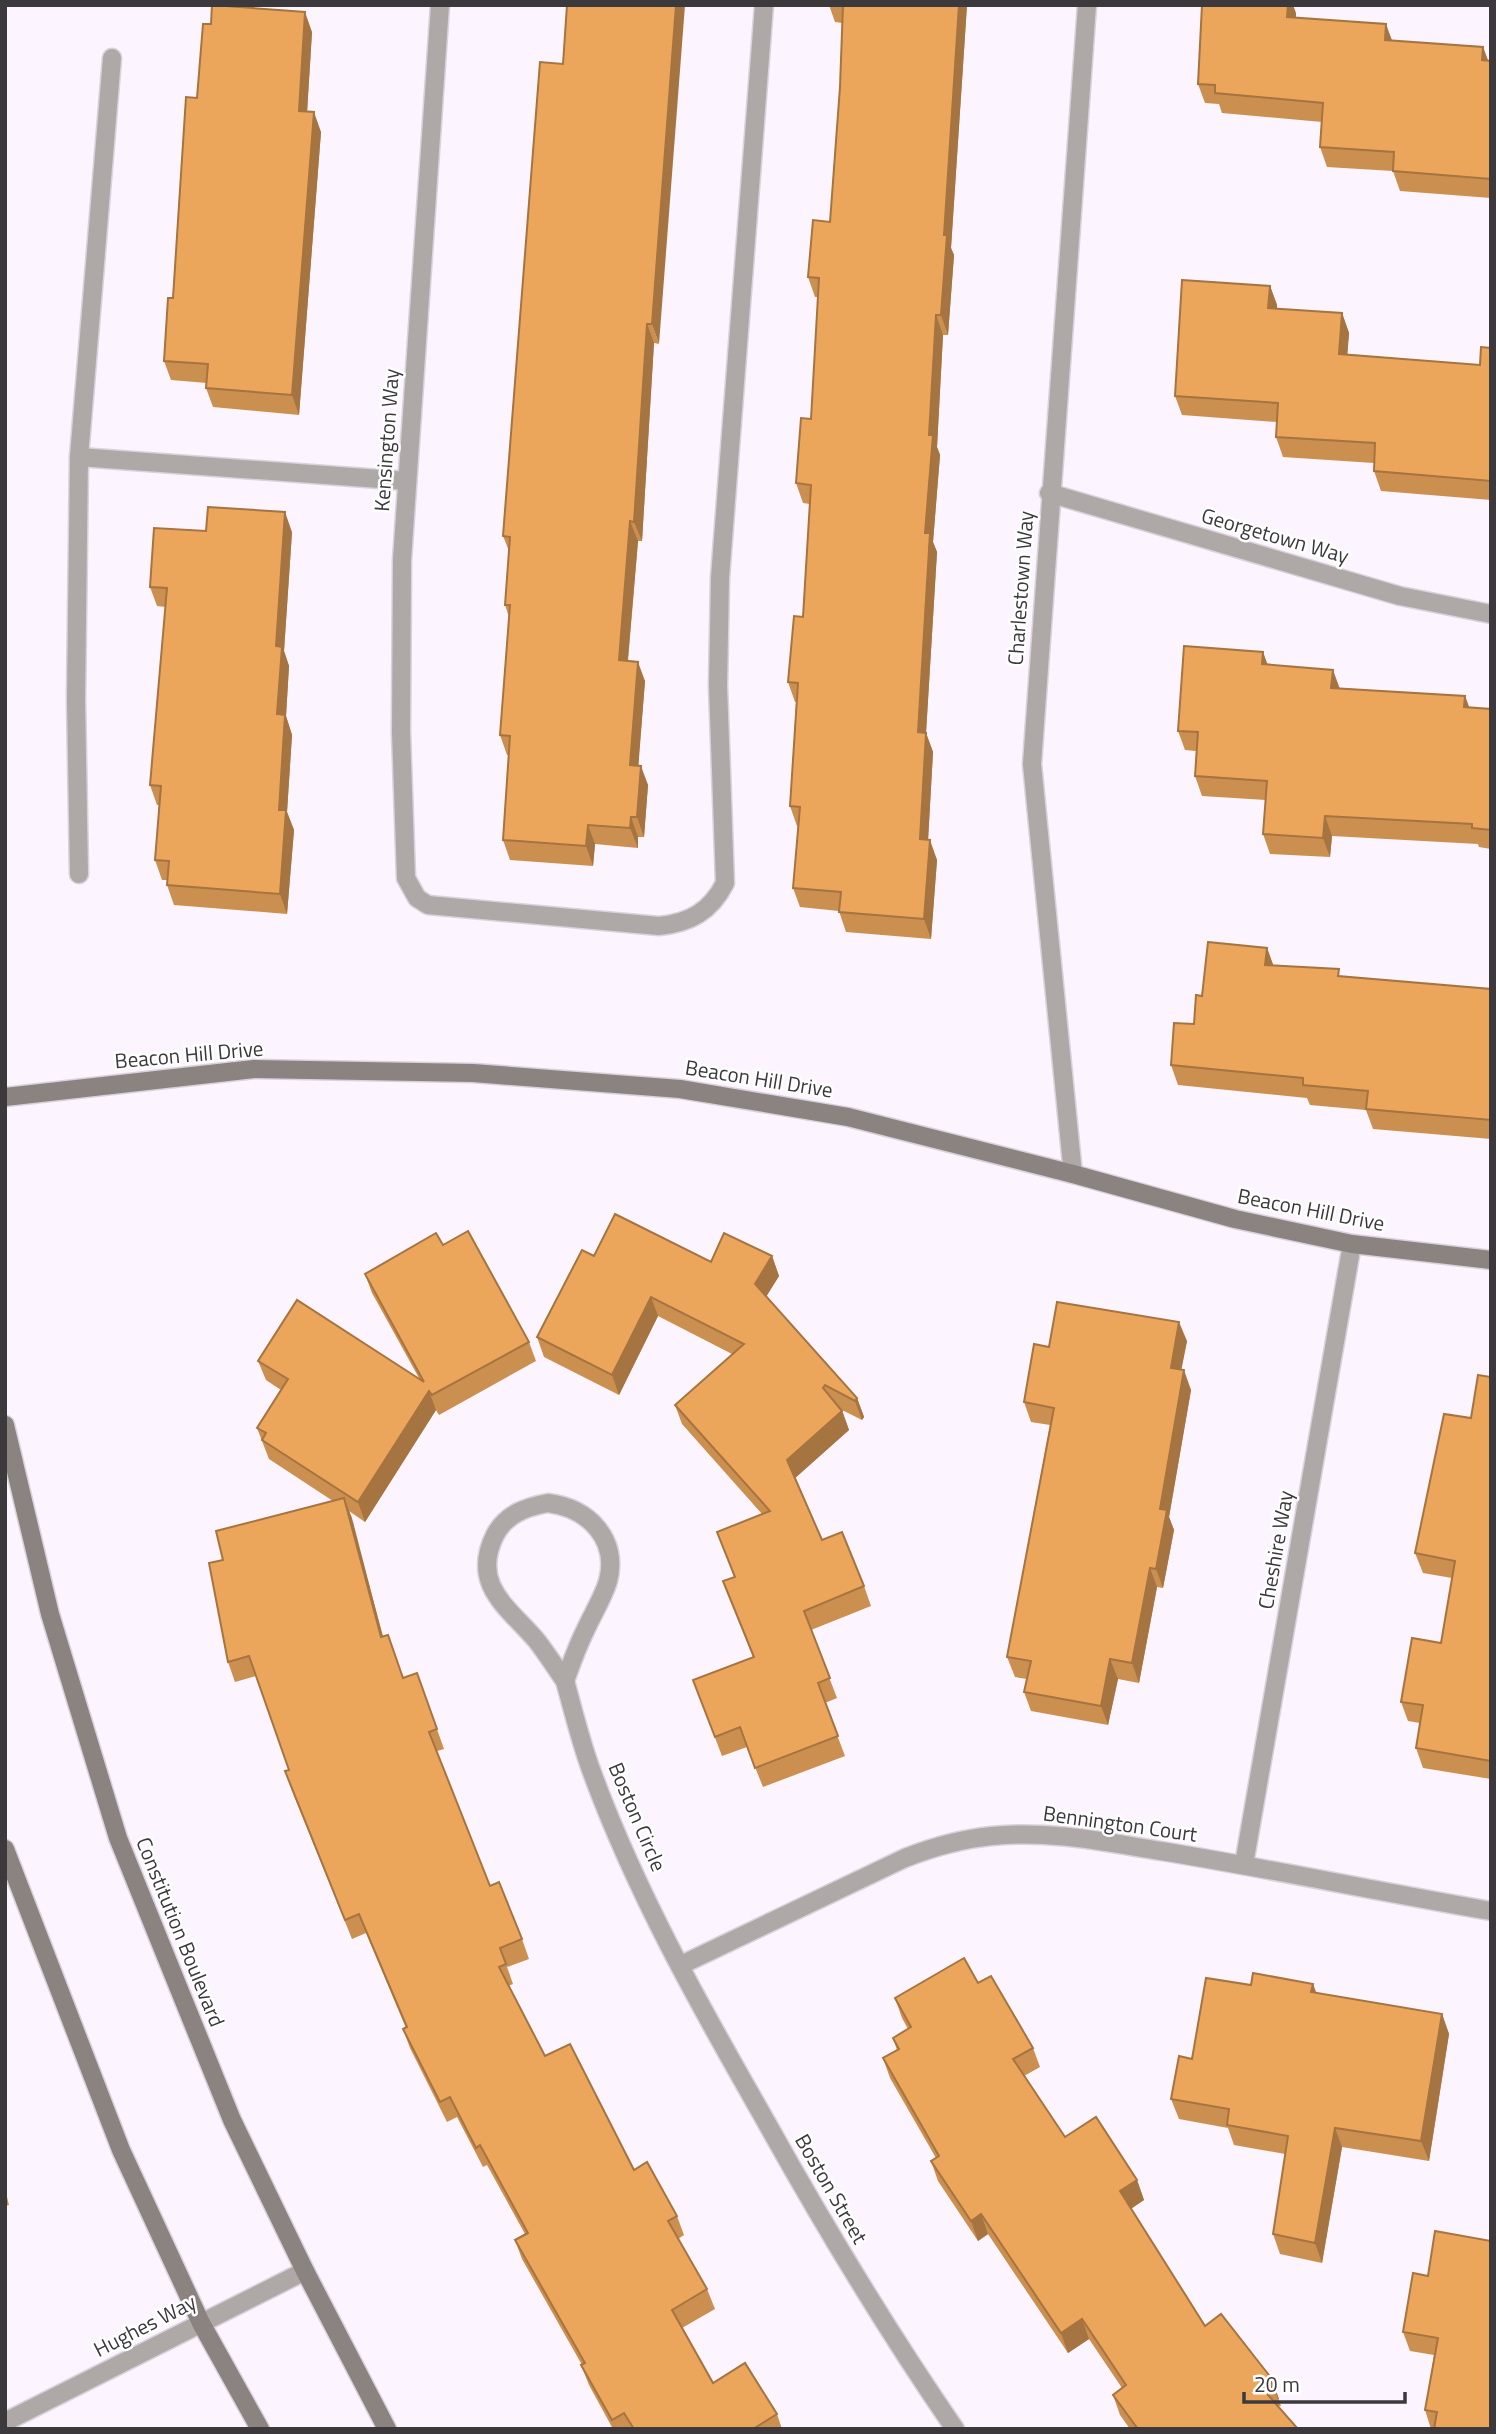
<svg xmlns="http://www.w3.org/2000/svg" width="1496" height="2434" viewBox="0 0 1496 2434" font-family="'Titillium Web',sans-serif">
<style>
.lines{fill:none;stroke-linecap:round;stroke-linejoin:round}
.street-casing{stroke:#d9d2db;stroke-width:21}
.secondary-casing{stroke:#d9d2db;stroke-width:21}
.street{stroke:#aea9a7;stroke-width:18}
.secondary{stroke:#8a8380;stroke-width:18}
.wall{fill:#cb8f4f}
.shaded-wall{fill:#a57440}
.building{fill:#eca65c;stroke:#a57440;stroke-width:2}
.labels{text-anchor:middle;stroke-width:5;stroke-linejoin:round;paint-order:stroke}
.street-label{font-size:21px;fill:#3c393d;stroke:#fff}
</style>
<rect width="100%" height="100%" fill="#fcf4fe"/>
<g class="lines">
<defs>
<g id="street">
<path d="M440 5 402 560 401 732 406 878 417 898 428 905 659 926C690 923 711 911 725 883L718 686 720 578 764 5"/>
<path d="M79 457 112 58"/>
<path d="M1049 493 1400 596 1491 614"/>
<path d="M79 874 76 699 79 457 407 481"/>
<path d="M1073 1174 1032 764 1087 5"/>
<path d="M548 1503C588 1508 619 1539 608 1581 603 1598 592 1615 585 1631 577 1647 571 1664 565 1681 556 1668 547 1654 537 1641 509 1608 470 1585 495 1535 506 1514 526 1507 548 1503Z"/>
<path d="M565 1681C573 1710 580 1739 590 1767 634 1889 700 2006 764 2118 823 2224 886 2329 955 2429"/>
<path d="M1244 1864 1352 1244"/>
<path d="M681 1965 905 1858C933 1847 961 1839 992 1836 1049 1830 1105 1842 1161 1851 1271 1869 1381 1892 1491 1911"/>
<path d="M5 2422 305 2271"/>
</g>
<g id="secondary">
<path d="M5 1097 254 1069 473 1073 680 1089 848 1117 1073 1174 1235 1219 1352 1244 1491 1260"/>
<path d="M5 1425 50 1614 118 1838 232 2120 305 2271 387 2429"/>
<path d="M5 1849 121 2150 201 2323 260 2429"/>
</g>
</defs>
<!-- street casing -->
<use href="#street" class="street-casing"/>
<!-- secondary casing -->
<use href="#secondary" class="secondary-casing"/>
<!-- street -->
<use href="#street" class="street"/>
<!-- secondary -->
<use href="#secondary" class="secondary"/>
</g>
<!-- wall -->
<g class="wall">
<path d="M829 5H967L951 248 954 255 948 335H943L937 447 940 455 933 542 937 552 926 733 933 752 928 840 937 860 931 939 846 932 839 911 800 907 793 888 798 826H797L790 806 796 702H795L788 682 803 617 810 504 803 503 796 483 811 419 818 297H815L808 277 830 222 840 87 842 23 835 22Z"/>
<path d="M1296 13V18L1392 41 1483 47 1488 60 1491 61V198L1400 191 1393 171 1327 167 1320 147 1322 122 1222 113 1219 104 1205 103 1198 84Z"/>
<path d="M312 32 307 111 321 132 299 415 213 407 206 388 207 383 171 380 164 361 173 298 197 98Z"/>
<path d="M563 64 659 344 654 343 642 541H638L628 661 645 681 638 765 648 785 644 837H638V848L595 844 593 866 510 860 503 840 509 755H507L500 735 509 617 505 605 509 551 503 536Z"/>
<path d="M1270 286 1277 305V309L1342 313 1349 333 1347 354 1480 365 1491 348V500L1381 491 1374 471V463L1283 457 1276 437 1277 422 1182 415 1175 396Z"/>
<path d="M206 531 292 532 284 651 289 666 286 716 292 735 287 812 294 830 287 914 174 905 167 885V880H162L155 860 159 805H157L150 785 166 607 157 606 150 587Z"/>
<path d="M1263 652 1267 665 1340 688 1465 696 1469 707 1491 709V849L1479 847 1478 844 1332 836 1330 857 1270 854 1263 834 1266 800 1202 796 1195 776 1196 751 1185 750 1178 731Z"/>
<path d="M1267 948 1273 965 1342 976 1491 989V1139L1373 1129 1366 1110 1310 1105 1307 1098 1178 1085 1171 1065 1194 1024Z"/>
<path d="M443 1245 529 1342 536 1361 439 1415 436 1410 365 1522 349 1511 383 1636 403 1678 417 1673 444 1749 437 1751 490 1886 522 1939 529 1959 507 1967 513 1984 508 1986 545 2056 634 2170 677 2216 684 2235 678 2239 707 2289 715 2309 682 2328 713 2383 777 2414 782 2429H613L589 2385 581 2365H582L522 2259 515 2240 525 2234 487 2165 483 2167 457 2117 447 2122 410 2048 403 2029 406 2028 366 1933 352 1939 292 1791 285 1771 289 1770 256 1676 235 1682 228 1662 223 1560 333 1501 269 1459 257 1428 281 1390 266 1380 258 1361 419 1378 372 1293 365 1274Z"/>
<path d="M594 1256 711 1262 772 1256 779 1276 766 1297 857 1398 864 1417 862 1420 842 1410 849 1430 795 1478 822 1540 864 1586 871 1606 811 1630 837 1698 825 1703 845 1756 763 1787 747 1747 722 1756 693 1680 753 1657 723 1581 734 1577 717 1532 762 1514 682 1424 675 1405 732 1354 658 1316 619 1395 544 1357 537 1337Z"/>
<path d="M1187 1341 1181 1369 1191 1390 1169 1517 1174 1530 1163 1588 1157 1587 1139 1683 1118 1679 1108 1725 1031 1711 1024 1692 1027 1679 1015 1677 1007 1657 1050 1425 1031 1422 1024 1402 1049 1347Z"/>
<path d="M1491 1377V1779L1423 1768 1416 1748 1420 1723 1408 1721 1401 1702 1441 1643 1452 1578 1423 1573 1415 1553 1471 1418Z"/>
<path d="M978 1983 1033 2048 1040 2067 1024 2076 1065 2137 1137 2180 1144 2200 1131 2208 1205 2326 1272 2379 1281 2406H1278L1298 2429H1130L1120 2415 1113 2395 1122 2388 1089 2339 1068 2353 988 2234 978 2241 938 2181 931 2161 936 2158 890 2078 883 2058 897 2050 893 2038 908 2029 902 2018 895 1998Z"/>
<path d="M1313 1984 1316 1993 1442 2014 1449 2034 1429 2161 1342 2147 1322 2263 1280 2254 1273 2234 1285 2154 1234 2145 1228 2128 1179 2119 1171 2099 1251 1985Z"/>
<path d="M5 2189 9 2205 5 2206Z"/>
<path d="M1428 2276 1491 2429H1431L1425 2410 1434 2355 1410 2351 1403 2332Z"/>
</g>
<!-- shaded-wall -->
<g class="shaded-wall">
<path d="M676 5H685L659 344 652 324Z"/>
<path d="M959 5H967L951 248 954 255 948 335 941 315 944 235Z"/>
<path d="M1288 5H1293L1296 13 1295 37 1287 17Z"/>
<path d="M305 12 312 32 306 130 299 111Z"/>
<path d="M1386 24 1393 43 1385 40Z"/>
<path d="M1483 47 1490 67 1482 60Z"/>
<path d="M314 112 321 132 299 415 292 395Z"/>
<path d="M1270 286 1277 305 1275 328 1268 308Z"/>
<path d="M1342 313 1349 333 1346 373 1339 354Z"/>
<path d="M936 315 943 335 937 447 940 455 933 542 937 552 926 733 933 752 927 859 920 839 918 732 929 435Z"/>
<path d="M647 324 654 343 642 541 634 522Z"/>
<path d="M285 512 292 532 284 651 289 666 286 716 292 735 287 812 294 830 287 914 280 894 276 646Z"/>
<path d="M630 521 638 541 626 680 619 660Z"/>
<path d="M1263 652 1270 671 1262 664Z"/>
<path d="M638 662 645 681 637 784 630 765Z"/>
<path d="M1333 670 1340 689 1331 688Z"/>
<path d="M1465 696 1472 715 1464 707Z"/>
<path d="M641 766 648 785 644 837 637 817Z"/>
<path d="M1325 816 1332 836 1330 857 1323 838Z"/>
<path d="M631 817 638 837V848L630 828Z"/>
<path d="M588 825 595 844 593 866 586 846Z"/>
<path d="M930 840 937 860 931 939 924 919Z"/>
<path d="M1267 948 1274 967 1265 965Z"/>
<path d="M772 1256 779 1276 762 1303 755 1284Z"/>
<path d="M651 1297 658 1316 619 1395 612 1375Z"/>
<path d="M1179 1322 1187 1341 1178 1387 1171 1368Z"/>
<path d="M1184 1370 1191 1390 1169 1517 1174 1530 1163 1588 1156 1569 1160 1509Z"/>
<path d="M429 1391 436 1410 365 1522 358 1502Z"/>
<path d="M857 1398 864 1417 862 1420 855 1401Z"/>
<path d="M842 1411 849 1430 794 1479 787 1460Z"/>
<path d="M344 1498 352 1518 388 1657 381 1637Z"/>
<path d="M1150 1568 1157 1587 1139 1683 1132 1663Z"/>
<path d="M1110 1659 1118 1679 1108 1725 1101 1706Z"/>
<path d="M1313 1984 1320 2003 1311 1992Z"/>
<path d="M1442 2014 1449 2034 1429 2161 1421 2141Z"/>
<path d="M1335 2128 1342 2147 1322 2263 1315 2243Z"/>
<path d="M1137 2180 1144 2200 1128 2211 1120 2191Z"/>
<path d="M981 2214 988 2234 978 2241 971 2221Z"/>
<path d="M1082 2319 1089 2339 1068 2353 1061 2333Z"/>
<path d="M1272 2379 1279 2399H1278L1274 2387 1269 2381Z"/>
</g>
<!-- building -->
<g class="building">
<path d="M212 5 305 12 299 111 314 112 292 395 206 388 208 364 164 361 168 298H173L186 97 197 98 203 24H211Z"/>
<path d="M567 5H676L652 324H647L634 522 630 521 619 660 638 662 630 765 641 766 637 817H631L630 828 588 825 586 846 503 840 510 736 500 735 510 605H505L510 537 503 536 540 62 563 64Z"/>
<path d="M843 5H959L944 235H947L941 315H936L929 435H933L925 533H930L918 732 926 733 920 839 930 840 924 919 839 912 841 892 793 888 800 807 790 806 798 683 788 682 794 616 803 617 811 485 796 483 801 418 811 419 819 278 808 277 813 220 830 222 840 87Z"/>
<path d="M1202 5H1288L1287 17 1386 24 1385 40 1483 47 1482 60 1491 61V179L1393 171 1394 152 1320 147 1323 103 1215 93V85L1198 84Z"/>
<path d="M1182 280 1270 286 1268 308 1342 313 1339 354 1480 365 1481 347 1491 348V481L1374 471 1375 443 1276 437 1278 403 1175 396Z"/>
<path d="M208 507 285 512 276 646 282 647 277 714 285 715 279 810H286L280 894 167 885 169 861 155 860 161 786 150 785 167 588 150 587 154 528 206 531Z"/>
<path d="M1184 646 1263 652 1262 664 1333 670 1331 688 1465 696 1464 707 1491 709V830L1472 828V824L1325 816 1323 838 1263 834 1267 781 1195 776 1198 732 1178 731Z"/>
<path d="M1208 942 1267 948 1265 965 1339 969 1338 976 1491 989V1120L1366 1109 1368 1091 1303 1085V1078L1171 1065 1174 1023 1194 1024 1196 995 1202 996Z"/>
<path d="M615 1214 711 1262 724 1233 772 1256 755 1284 857 1398 855 1401 825 1385 823 1388 842 1411 787 1460 822 1540 842 1532 864 1586 804 1611 830 1678 818 1683 838 1736 755 1768 740 1727 715 1737 693 1680 754 1657 723 1581 735 1577 717 1532 770 1511 675 1405 744 1344 651 1297 612 1375 537 1337 582 1250 594 1256Z"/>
<path d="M468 1231 529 1342 432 1395 429 1391 358 1502 262 1440 266 1433 257 1428 288 1379 258 1361 297 1300 424 1382 365 1274 436 1233 443 1245Z"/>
<path d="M1057 1302 1179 1322 1171 1368 1184 1370 1160 1509 1167 1510 1156 1569 1150 1568 1132 1663 1110 1659 1101 1706 1024 1692 1031 1661 1007 1657 1054 1408 1024 1402 1034 1344 1049 1347Z"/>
<path d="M1478 1375 1491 1377V1761L1416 1748 1423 1705 1401 1702 1412 1638 1441 1643 1455 1561 1415 1553 1444 1414 1471 1418Z"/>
<path d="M344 1498 381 1637 388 1635 403 1678 417 1673 437 1729 429 1732 490 1886 499 1882 522 1939 500 1948 506 1964 499 1967 545 2056 570 2044 634 2170 647 2162 677 2216 668 2221 707 2289 672 2310 713 2383 745 2363 777 2414 753 2429H634L624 2413 612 2420 581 2365 585 2363 515 2240 528 2233 480 2145 476 2148 450 2097 440 2102 403 2029 407 2027 359 1914 345 1920 285 1771 289 1770 249 1656 228 1662 209 1563 223 1560 216 1531Z"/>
<path d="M964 1958 978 1983 991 1976 1033 2048 1013 2059 1065 2137 1096 2117 1137 2180 1120 2191 1205 2326 1221 2314 1272 2379 1269 2381 1274 2387H1261L1298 2429H1138L1113 2395 1126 2385 1082 2319 1061 2333 981 2214 971 2221 931 2161 939 2156 883 2058 899 2049 893 2038 911 2027 895 1998Z"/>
<path d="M1253 1973 1313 1984 1311 1992 1442 2014 1421 2141 1335 2128 1315 2243 1273 2234 1288 2136 1227 2125 1229 2109 1171 2099 1179 2056 1192 2059 1206 1978 1251 1985Z"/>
<path d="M1435 2231 1491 2241V2429H1434L1437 2412 1425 2410 1438 2338 1403 2332 1413 2273 1428 2276Z"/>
</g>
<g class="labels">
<!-- street labels -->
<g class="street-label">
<text transform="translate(387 440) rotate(-86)" y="7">Kensington Way</text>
<text transform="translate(1275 536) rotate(16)" y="7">Georgetown Way</text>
<text transform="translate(1021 588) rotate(-86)" y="7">Charlestown Way</text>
<text transform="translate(189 1055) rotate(-5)" y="7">Beacon Hill Drive</text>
<text transform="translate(759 1079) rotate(9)" y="7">Beacon Hill Drive</text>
<text transform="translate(1311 1210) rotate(11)" y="7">Beacon Hill Drive</text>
<text transform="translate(1276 1550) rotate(-80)" y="7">Cheshire Way</text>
<text transform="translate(637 1817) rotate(67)" y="7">Boston Circle</text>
<text transform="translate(1120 1824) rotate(8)" y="7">Bennington Court</text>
<text transform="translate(180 1932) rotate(68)" y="7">Constitution Boulevard</text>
<text transform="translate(831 2189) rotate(60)" y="7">Boston Street</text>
<text transform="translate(145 2326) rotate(-27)" y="7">Hughes Way</text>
</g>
</g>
<!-- border -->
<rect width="1496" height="2434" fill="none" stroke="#3c393d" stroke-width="14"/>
<!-- scale -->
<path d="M1244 2392v10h161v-10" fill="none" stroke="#3c393d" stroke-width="3.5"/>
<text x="1254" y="2392" font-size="21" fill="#3c393d" stroke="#ffffff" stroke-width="5" paint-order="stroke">20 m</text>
</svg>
